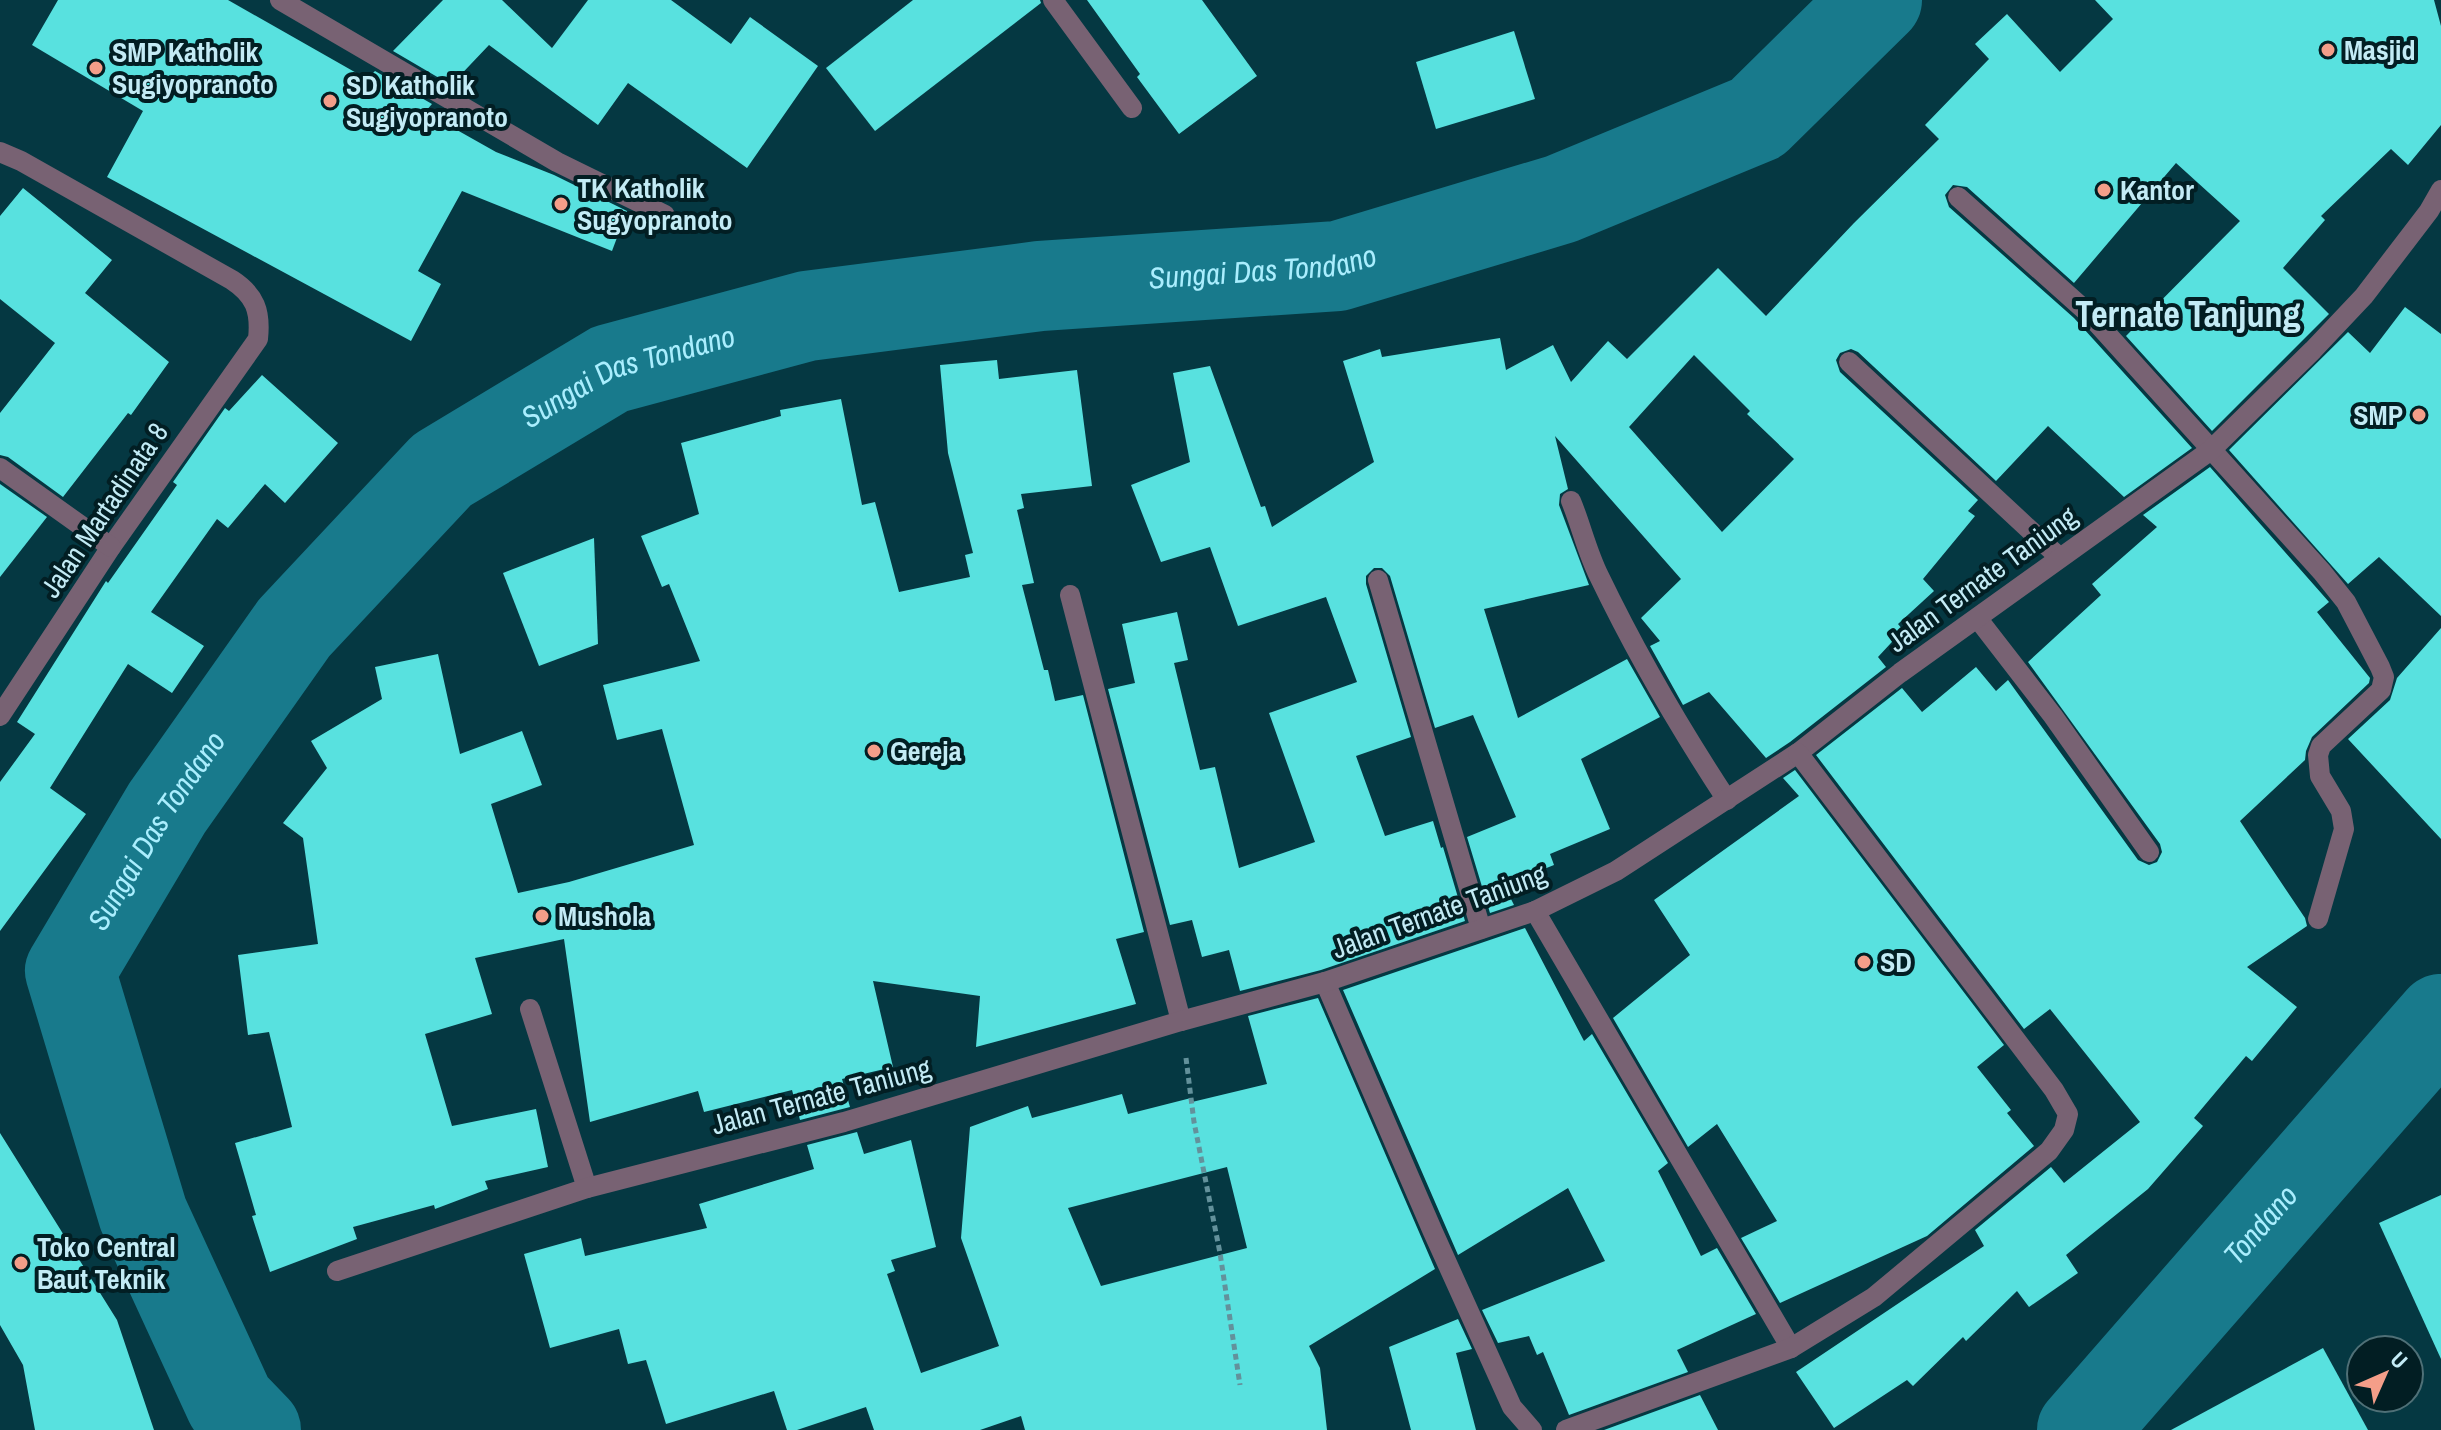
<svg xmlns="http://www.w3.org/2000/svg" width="2441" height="1430" viewBox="0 0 2441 1430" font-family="'Archivo Narrow',sans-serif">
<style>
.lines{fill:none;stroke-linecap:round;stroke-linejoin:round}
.river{stroke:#187a8c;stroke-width:90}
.building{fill:#58e1df;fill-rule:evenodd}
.path{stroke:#63919b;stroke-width:5;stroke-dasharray:6 4;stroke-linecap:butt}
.minor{stroke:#786273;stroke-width:20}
.poi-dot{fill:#f49e89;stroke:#021e23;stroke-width:3}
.labels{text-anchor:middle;stroke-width:8;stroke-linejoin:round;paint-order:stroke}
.poi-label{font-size:28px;font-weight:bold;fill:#c3ebf5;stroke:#021e23;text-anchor:start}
.street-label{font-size:28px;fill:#c3ebf5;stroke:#021e23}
.water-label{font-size:30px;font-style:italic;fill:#aaeefe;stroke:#021e23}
.district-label{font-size:36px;font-weight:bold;fill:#c3ebf5;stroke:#021e23}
</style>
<rect width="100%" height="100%" fill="#053842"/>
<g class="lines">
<!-- river -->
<g class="river">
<path id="s1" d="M256 1430 230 1403 143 1214 70 971 167 808 294 628 442 470 610 369 807 316 1040 286 1338 266 1561 199 1757 118 1877 0"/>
<path id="s2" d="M2082 1430 2441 1019"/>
</g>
</g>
<!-- building -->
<g class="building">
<path d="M58 0H228L367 79 375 71 432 104 425 112 496 152 554 175 627 211 612 251 462 191 418 271 441 284 411 341 107 177 143 111 32 45Z"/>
<path d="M443 0H502L552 48 588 0H671L731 44 750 17 818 66 747 168 628 83 598 125 489 45 451 85 393 51Z"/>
<path d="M913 0H1040L1041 3 875 131 826 68Z"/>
<path d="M1087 0H1202L1257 76 1179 134 1137 77 1140 74Z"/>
<path d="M2095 0H2434L2441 26V125L2408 165 2391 149 2321 216 2325 220 2283 268 2329 314 2212 431 2126 336 2240 221 2176 163 2074 283 1967 187 1953 185 1945 195 1949 207 2074 318 2192 448 2124 497 2048 426 1996 481 1858 352 1851 349 1840 353 1836 360 1840 372 1978 500 1968 511 1975 516 1923 579 1934 591 1898 624 1903 630 1878 657 1886 667 1790 742 1766 758 1709 692 1683 705 1650 646 1660 641 1641 618 1681 579 1555 436 1568 489 1560 494 1559 505 1589 585 1484 609 1518 718 1627 659 1660 717 1581 759 1610 829 1550 854 1554 865 1504 885 1514 905 1490 913 1467 837 1516 817 1473 715 1435 728 1390 576 1382 568H1374L1366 576V584L1411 737 1356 756 1385 836 1433 821 1441 848 1443 847 1465 921 1321 970 1240 991 1229 950 1202 957 1192 920 1170 925 1108 689 1135 683 1122 624 1177 612 1188 660 1174 663 1200 770 1215 767 1239 868 1315 842 1269 713 1357 682 1326 597 1238 626 1210 547 1161 562 1131 485 1190 462 1173 373 1210 366 1261 507 1265 506 1272 527 1374 462 1343 361 1380 349 1382 357 1500 338 1506 370 1553 345 1571 382 1608 341 1627 359 1718 268 1766 316 1854 223 1939 139 1925 125 1989 59 1975 44 2007 14 2060 72 2113 19ZM1694 355 1750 411 1747 414 1794 459 1722 532 1629 427Z"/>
<path d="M1514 31 1535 99 1436 129 1416 62Z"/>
<path d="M23 188 112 260 85 293 169 362 131 415 128 413 63 497 8 457 0 455V413L55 343 0 299V216Z"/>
<path d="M2405 307 2441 334V616L2379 557 2348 584 2229 450 2348 332 2370 353Z"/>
<path d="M997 360 999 379 1077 370 1092 486 1021 494 1024 508 1017 510 1034 583 1022 585 1044 670H1048L1055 701 1083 695 1144 932 1116 939 1136 1004 976 1047 980 996 873 981 893 1067 842 1079 850 1107 800 1120 792 1090 704 1112 698 1091 590 1122 564 939 475 958 492 1014 425 1034 452 1126 536 1109 548 1167 485 1181 488 1189 435 1209 434 1205 353 1227 357 1239 270 1272 252 1216 256 1215 235 1143 292 1127 269 1032 248 1035 238 955 318 944 303 838 283 823 327 768 311 741 382 699 375 667 438 654 460 754 522 731 542 785 491 804 518 893 569 882 694 845 662 729 617 740 603 685 700 661 669 584 662 587 641 536 699 514 681 443 781 416 780 410 841 399 862 505 875 502 899 592 970 577 965 555 973 553 948 453 940 365Z"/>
<path d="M262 375 338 443 285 503 265 484 228 528 217 519 151 612 204 646 172 693 128 664 50 788 86 814 0 931V782L35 734 17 722 106 581 108 583 177 485 173 482 225 408 229 411Z"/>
<path d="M2210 467 2329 602 2317 612 2370 678 2369 683 2312 737 2306 751 2305 760 2240 821 2305 918 2307 926 2247 967 2297 1007 2252 1061 2246 1056 2194 1118 2203 1126 2148 1189 2066 1255 2078 1273 2029 1307 2017 1291 1966 1341 1963 1337 1913 1386 1907 1380 1834 1428 1796 1372 1984 1246 1975 1230 2051 1167 2064 1183 2140 1122 2050 1009 2024 1029 1816 755 1902 688 1922 712 1976 667 1996 691 2008 680 2138 860 2149 865 2157 862 2162 852 2160 844 2028 662 2101 595 2092 584 2157 527 2143 515Z"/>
<path d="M0 484 47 517 0 577Z"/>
<path d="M594 538 598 644 539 666 503 573Z"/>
<path d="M2441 628V839L2348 739 2390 700 2397 678Z"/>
<path d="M1795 770 2004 1045 1977 1067 2011 1110 2007 1113 2034 1146 1927 1236 1780 1303 1741 1238 1777 1221 1717 1124 1688 1147 1613 1018 1690 955 1654 900 1799 796 1783 778Z"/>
<path d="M1525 928 1584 1041 1592 1034 1668 1163 1658 1171 1701 1256 1717 1248 1756 1314 1677 1350 1688 1372 1569 1415 1543 1352 1537 1355 1529 1336 1498 1343 1482 1310 1605 1261 1568 1188 1458 1255 1343 990Z"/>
<path d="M1318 998 1435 1269 1309 1346 1320 1368 1327 1430H1025L1021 1416 980 1430H874L866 1407 797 1430H787L774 1391 666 1424 646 1360 628 1364 619 1329 550 1348 524 1254 581 1238 585 1256 707 1228 699 1204 814 1169 807 1145 857 1132 864 1154 911 1140 936 1247 891 1260 895 1271 887 1274 921 1373 999 1346 961 1238 970 1127 1028 1106 1032 1118 1122 1094 1128 1114 1191 1098 1192 1102 1267 1084 1248 1016ZM1227 1167 1247 1248 1101 1286 1068 1208Z"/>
<path d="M0 1133 117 1320 154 1430H35L23 1365 0 1325Z"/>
<path d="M2441 1195V1359L2379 1223Z"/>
<path d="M1458 1319 1472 1349 1456 1353 1476 1430H1411L1389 1347Z"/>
<path d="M2323 1348 2368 1430H2171Z"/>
<path d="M1700 1395 1718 1430H1604Z"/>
</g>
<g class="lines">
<!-- path -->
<path class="path" d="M1186 1058 1194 1122 1220 1253 1240 1385"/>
<!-- minor -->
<g class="minor">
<path d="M280 0 557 162 665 215"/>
<path d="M1053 0 1132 108"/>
<path d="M0 152 21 161 232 280C255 295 261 311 258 339L111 547 0 716"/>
<path d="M1958 197 2087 312 2322 572 2346 602 2380 667 2384 677 2381 690 2321 746 2318 755 2320 776 2341 811 2344 829 2318 919"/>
<path d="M1849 362 2059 557"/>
<path d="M0 468 111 547"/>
<path d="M1571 501C1581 525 1587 552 1599 576 1637 655 1679 727 1727 800"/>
<path d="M1378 580 1481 929"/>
<path d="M1070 595 1181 1021"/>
<path d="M1978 619 2053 716 2149 852"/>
<path d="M1535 911 1791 1348"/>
<path d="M1325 982 1433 1232 1512 1407 1532 1430"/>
<path d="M530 1009 587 1188"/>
<path d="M337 1271 587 1188 844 1122 1181 1021 1325 982 1535 911 1616 871 1798 753 1900 673 2211 450 2313 350 2364 296 2429 211 2441 190"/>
<path d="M1566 1430 1791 1348 1874 1297 2049 1151 2064 1130 2068 1114 2054 1090 1798 753"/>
</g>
</g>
<!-- markers -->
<g class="poi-dot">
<circle cx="2328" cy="50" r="8"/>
<circle cx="96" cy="68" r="8"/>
<circle cx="330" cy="101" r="8"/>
<circle cx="2104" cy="190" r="8"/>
<circle cx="561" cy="204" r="8"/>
<circle cx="2419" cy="415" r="8"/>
<circle cx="874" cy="751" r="8"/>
<circle cx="542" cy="916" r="8"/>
<circle cx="1864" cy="962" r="8"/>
<circle cx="21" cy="1263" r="8"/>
</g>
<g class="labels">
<!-- poi labels -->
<g class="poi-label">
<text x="2344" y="60">Masjid</text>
<text x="112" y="62">SMP Katholik<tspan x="112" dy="32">Sugiyopranoto</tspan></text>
<text x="346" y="95">SD Katholik<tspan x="346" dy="32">Sugiyopranoto</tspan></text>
<text x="577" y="198">TK Katholik<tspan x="577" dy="32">Sugyopranoto</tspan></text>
<text x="2120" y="200">Kantor</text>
<text x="2403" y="425" text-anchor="end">SMP</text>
<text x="890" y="761">Gereja</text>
<text x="558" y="926">Mushola</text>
<text x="1880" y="972">SD</text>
<text x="37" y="1257">Toko Central<tspan x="37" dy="32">Baut Teknik</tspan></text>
</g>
<!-- street labels -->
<g class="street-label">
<text transform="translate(104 510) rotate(-56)" y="10">Jalan Martadinata 8</text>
<text transform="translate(1982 579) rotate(-36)" y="10">Jalan Ternate Taniung</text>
<text transform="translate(1439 911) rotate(-20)" y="10">Jalan Ternate Taniung</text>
<text transform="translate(821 1096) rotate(-15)" y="10">Jalan Ternate Taniung</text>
</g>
<!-- water labels -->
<g class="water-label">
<text dy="10" stroke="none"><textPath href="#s1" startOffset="1984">Sungai Das Tondano</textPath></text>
<text dy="10" stroke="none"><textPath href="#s1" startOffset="1336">Sungai Das Tondano</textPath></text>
<text dy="10" stroke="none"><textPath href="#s1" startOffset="664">Sungai Das Tondano</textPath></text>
<text dy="10" stroke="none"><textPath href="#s2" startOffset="272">Tondano</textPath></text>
</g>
<!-- district labels -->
<g class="district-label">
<text x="2188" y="327">Ternate Tanjung</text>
</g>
</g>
<!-- north arrow -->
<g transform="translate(2385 1374) rotate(45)"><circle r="38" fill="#021e23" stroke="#4f7077" stroke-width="2"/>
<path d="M0-6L14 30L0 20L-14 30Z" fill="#f49e89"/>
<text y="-12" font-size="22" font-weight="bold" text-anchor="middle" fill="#c3ebf5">U</text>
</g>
</svg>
